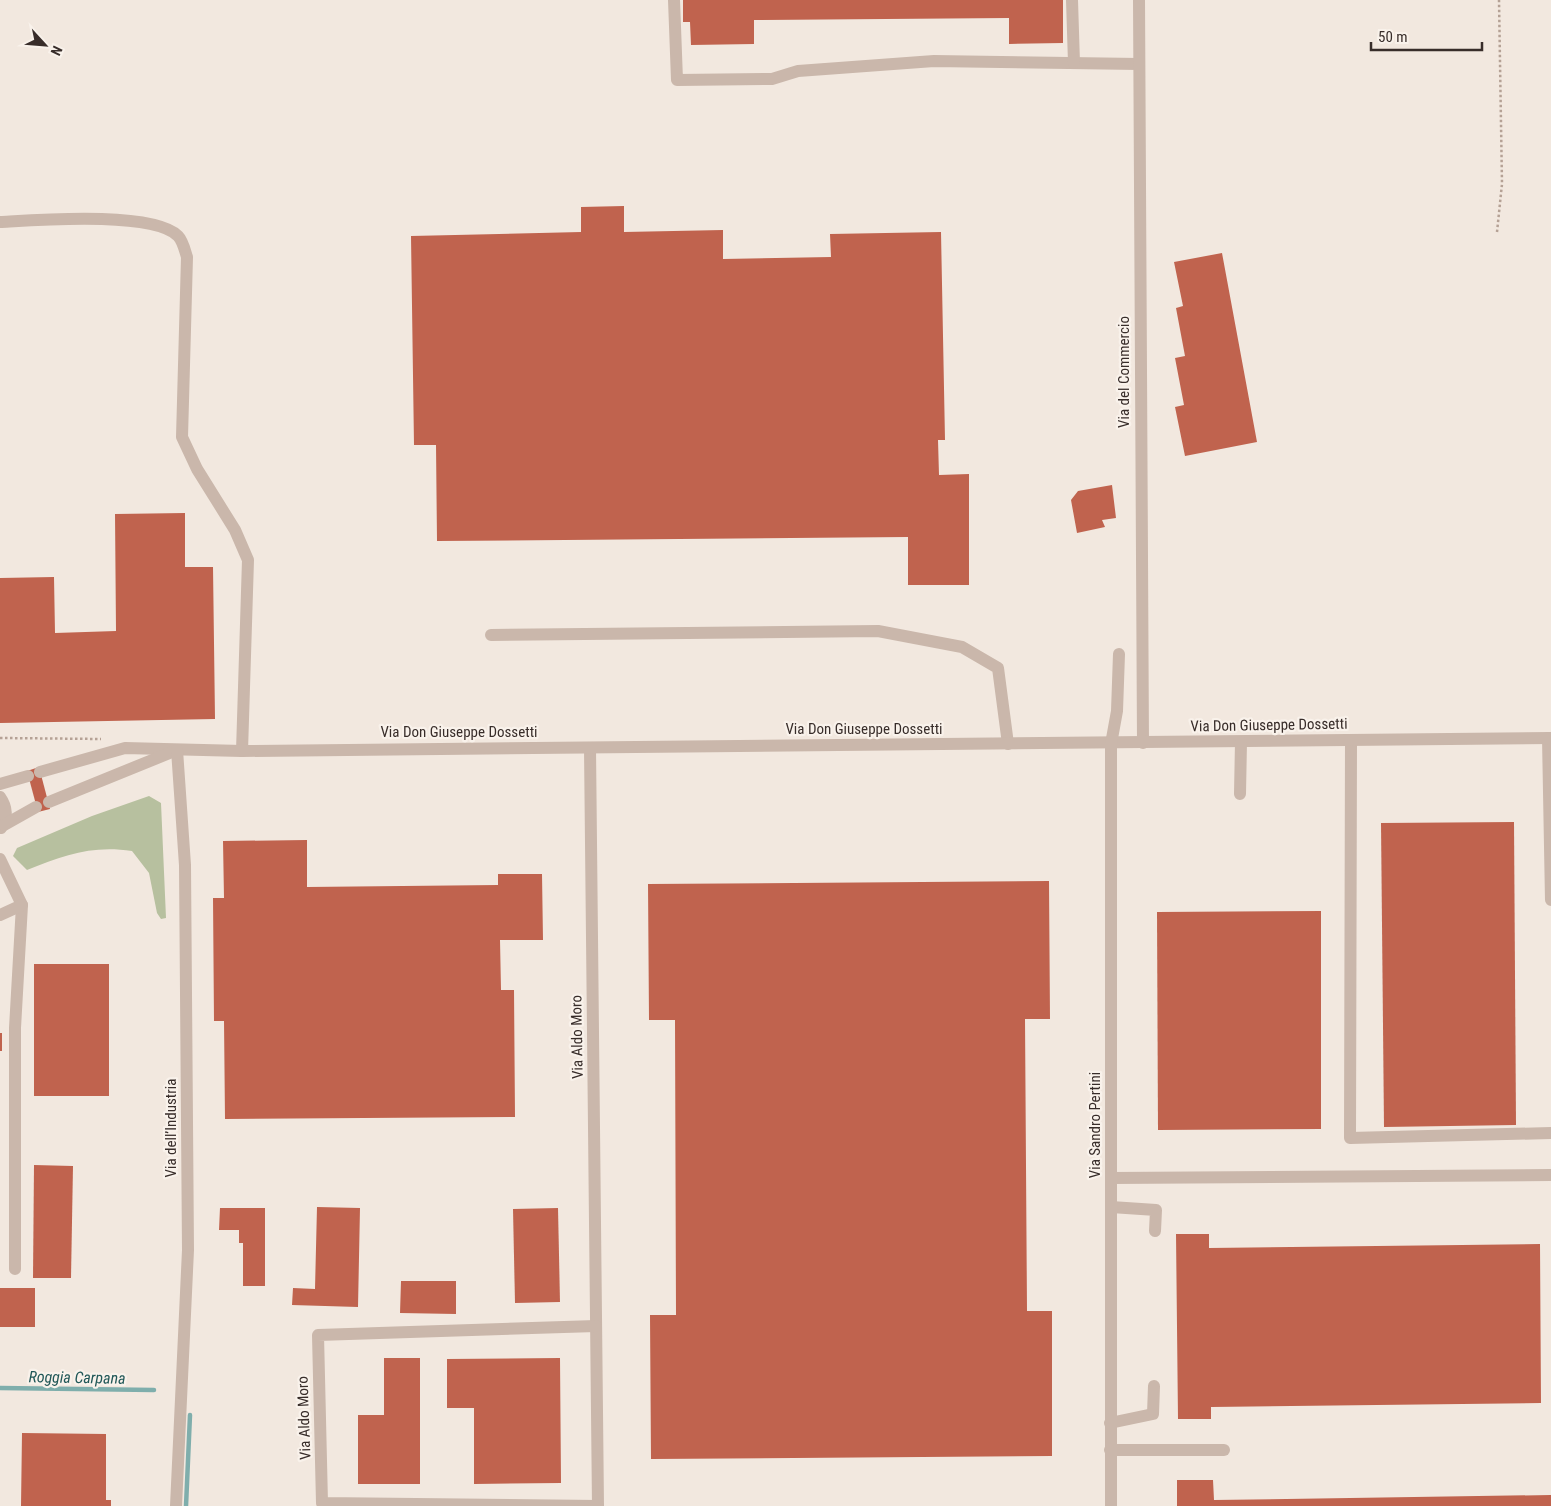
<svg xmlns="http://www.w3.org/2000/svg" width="1551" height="1506" viewBox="0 0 1551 1506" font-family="'Roboto Condensed',sans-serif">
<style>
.grass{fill:#b7c09f}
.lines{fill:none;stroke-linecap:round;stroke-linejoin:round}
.stream{stroke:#7faeac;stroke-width:4.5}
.building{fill:#c0634e}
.path{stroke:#b5a195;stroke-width:2.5;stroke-dasharray:2.5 2.5;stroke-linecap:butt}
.minor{stroke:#cab7ab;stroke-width:12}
.labels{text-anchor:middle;stroke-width:4.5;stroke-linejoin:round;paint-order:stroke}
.street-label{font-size:15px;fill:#382d2a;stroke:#f9f2eb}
.water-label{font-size:16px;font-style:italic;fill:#215757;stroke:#f9f2eb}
</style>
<rect width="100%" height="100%" fill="#f2e8df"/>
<!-- grass -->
<path class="grass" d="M149 796 161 803 166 918 161 919 157 913 149 873 132 851C92 845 64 855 27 870L13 856 17 848 92 816Z"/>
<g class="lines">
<!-- stream -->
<g class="stream">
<path d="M0 1388 154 1390"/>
<path d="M186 1506 190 1415"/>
</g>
</g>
<!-- building -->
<g class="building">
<path d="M683 0H1063V43L1009 44V18L754 20V44L691 45 690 22H683Z"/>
<path d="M624 206V232L723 230V259L831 257 830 234 941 232 945 440H938L939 475 969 474V585H908V537L437 541 436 445H414L411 236 581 232V207Z"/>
<path d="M1222 253 1257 442 1185 456 1175 407 1184 405 1175 358 1185 356 1176 308 1183 306 1174 262Z"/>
<path d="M1112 485 1116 518 1102 520 1105 527 1077 533 1071 500 1078 491Z"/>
<path d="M185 513V567H213L215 719 0 723V578L54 577 55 633 116 631 115 514Z"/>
<path d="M39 767 50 809 38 812 27 771Z"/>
<path d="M1514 822 1516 1125 1384 1127 1381 823Z"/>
<path d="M307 840V887L498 885V874H542L543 940H500L501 990H514L515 1117 225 1119 224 1021H214L213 898H224L223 841Z"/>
<path d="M1049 881 1050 1019H1025L1027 1311H1052V1456L651 1459 650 1315H676L675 1020H649L648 884Z"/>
<path d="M1321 911V1129L1158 1130 1157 912Z"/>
<rect x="34" y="964" width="75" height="132"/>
<rect x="0" y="1033" width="2" height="18"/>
<path d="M34 1165 73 1166 71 1278H33Z"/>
<path d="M317 1207 360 1208 358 1307 292 1305 293 1288 315 1289Z"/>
<path d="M220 1208H265V1286H243V1243H239V1230H219Z"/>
<path d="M558 1208 560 1302 515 1303 513 1209Z"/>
<path d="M1176 1234H1209V1248L1540 1244 1541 1403 1211 1407V1419H1178Z"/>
<path d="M401 1281H456V1314L400 1313Z"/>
<rect x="0" y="1288" width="35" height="39"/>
<path d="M384 1358H420V1484H358V1415H384Z"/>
<path d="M560 1358 561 1483 474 1484V1408H447V1359Z"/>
<path d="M22 1433 106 1434V1500H111V1506H21Z"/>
<path d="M1177 1480H1213L1214 1500 1551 1495V1506H1177Z"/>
</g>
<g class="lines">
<!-- path -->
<g class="path">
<path d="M1497 232 1502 184 1499 0"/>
<path d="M0 738 101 739"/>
</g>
<!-- minor -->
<g class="minor">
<path d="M674 0 677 80 772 79 798 71 934 61 1139 64"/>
<path d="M1072 0 1074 63"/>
<path d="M1139 0 1143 743"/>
<path d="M0 222C37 220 153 211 178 236 183 241 185 251 187 257L182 437 197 469 235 530 248 560 242 751"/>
<path d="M491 635 878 631 962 647 998 668 1008 744"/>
<path d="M1548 738 1551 900"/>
<path d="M1351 741 1350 1138 1551 1133"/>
<path d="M590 748 598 1506"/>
<path d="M40 772 125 748 242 751 1551 738"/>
<path d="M0 784 28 776"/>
<path d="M1240 794 1241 742"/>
<path d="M0 797C7 807 8 818 1 828"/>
<path d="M49 802 172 752"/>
<path d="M4 825 36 807"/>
<path d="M0 859 22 905 15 1028V1269"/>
<path d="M0 915 22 905"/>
<path d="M1111 1178 1551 1175"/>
<path d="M1111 1207 1156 1210 1155 1231"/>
<path d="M596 1326 318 1335 322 1503 598 1506"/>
<path d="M1110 1423 1153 1414 1154 1386"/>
<path d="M1110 1450H1224"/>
<path d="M176 1506 188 1250 185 865 177 750"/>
<path d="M1111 1506V744L1117 711 1119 654"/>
</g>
</g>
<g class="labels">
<!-- street labels -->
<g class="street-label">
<text transform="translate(1124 372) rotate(-90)" y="5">Via del Commercio</text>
<text transform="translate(1269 725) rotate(-1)" y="5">Via Don Giuseppe Dossetti</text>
<text x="864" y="734">Via Don Giuseppe Dossetti</text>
<text x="459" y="737">Via Don Giuseppe Dossetti</text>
<text transform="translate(577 1037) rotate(-91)" y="5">Via Aldo Moro</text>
<text transform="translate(1095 1125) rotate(-90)" y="5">Via Sandro Pertini</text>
<text transform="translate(171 1128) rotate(-90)" y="5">Via dell’Industria</text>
<text transform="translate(304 1418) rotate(-92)" y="5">Via Aldo Moro</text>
</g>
<!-- water labels -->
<g class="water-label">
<text transform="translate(77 1377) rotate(1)" y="6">Roggia Carpana</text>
</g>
</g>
<!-- north arrow -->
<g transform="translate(45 45) rotate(116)" stroke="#f9f2eb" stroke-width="4" paint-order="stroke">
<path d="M0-4L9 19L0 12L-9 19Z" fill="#382d2a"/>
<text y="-8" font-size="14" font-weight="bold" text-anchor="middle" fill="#382d2a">N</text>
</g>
<!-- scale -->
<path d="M1371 42v8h111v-8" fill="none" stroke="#382d2a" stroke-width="2.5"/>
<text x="1378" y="42" font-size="15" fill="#382d2a" stroke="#f9f2eb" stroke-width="4" paint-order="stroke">50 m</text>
</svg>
